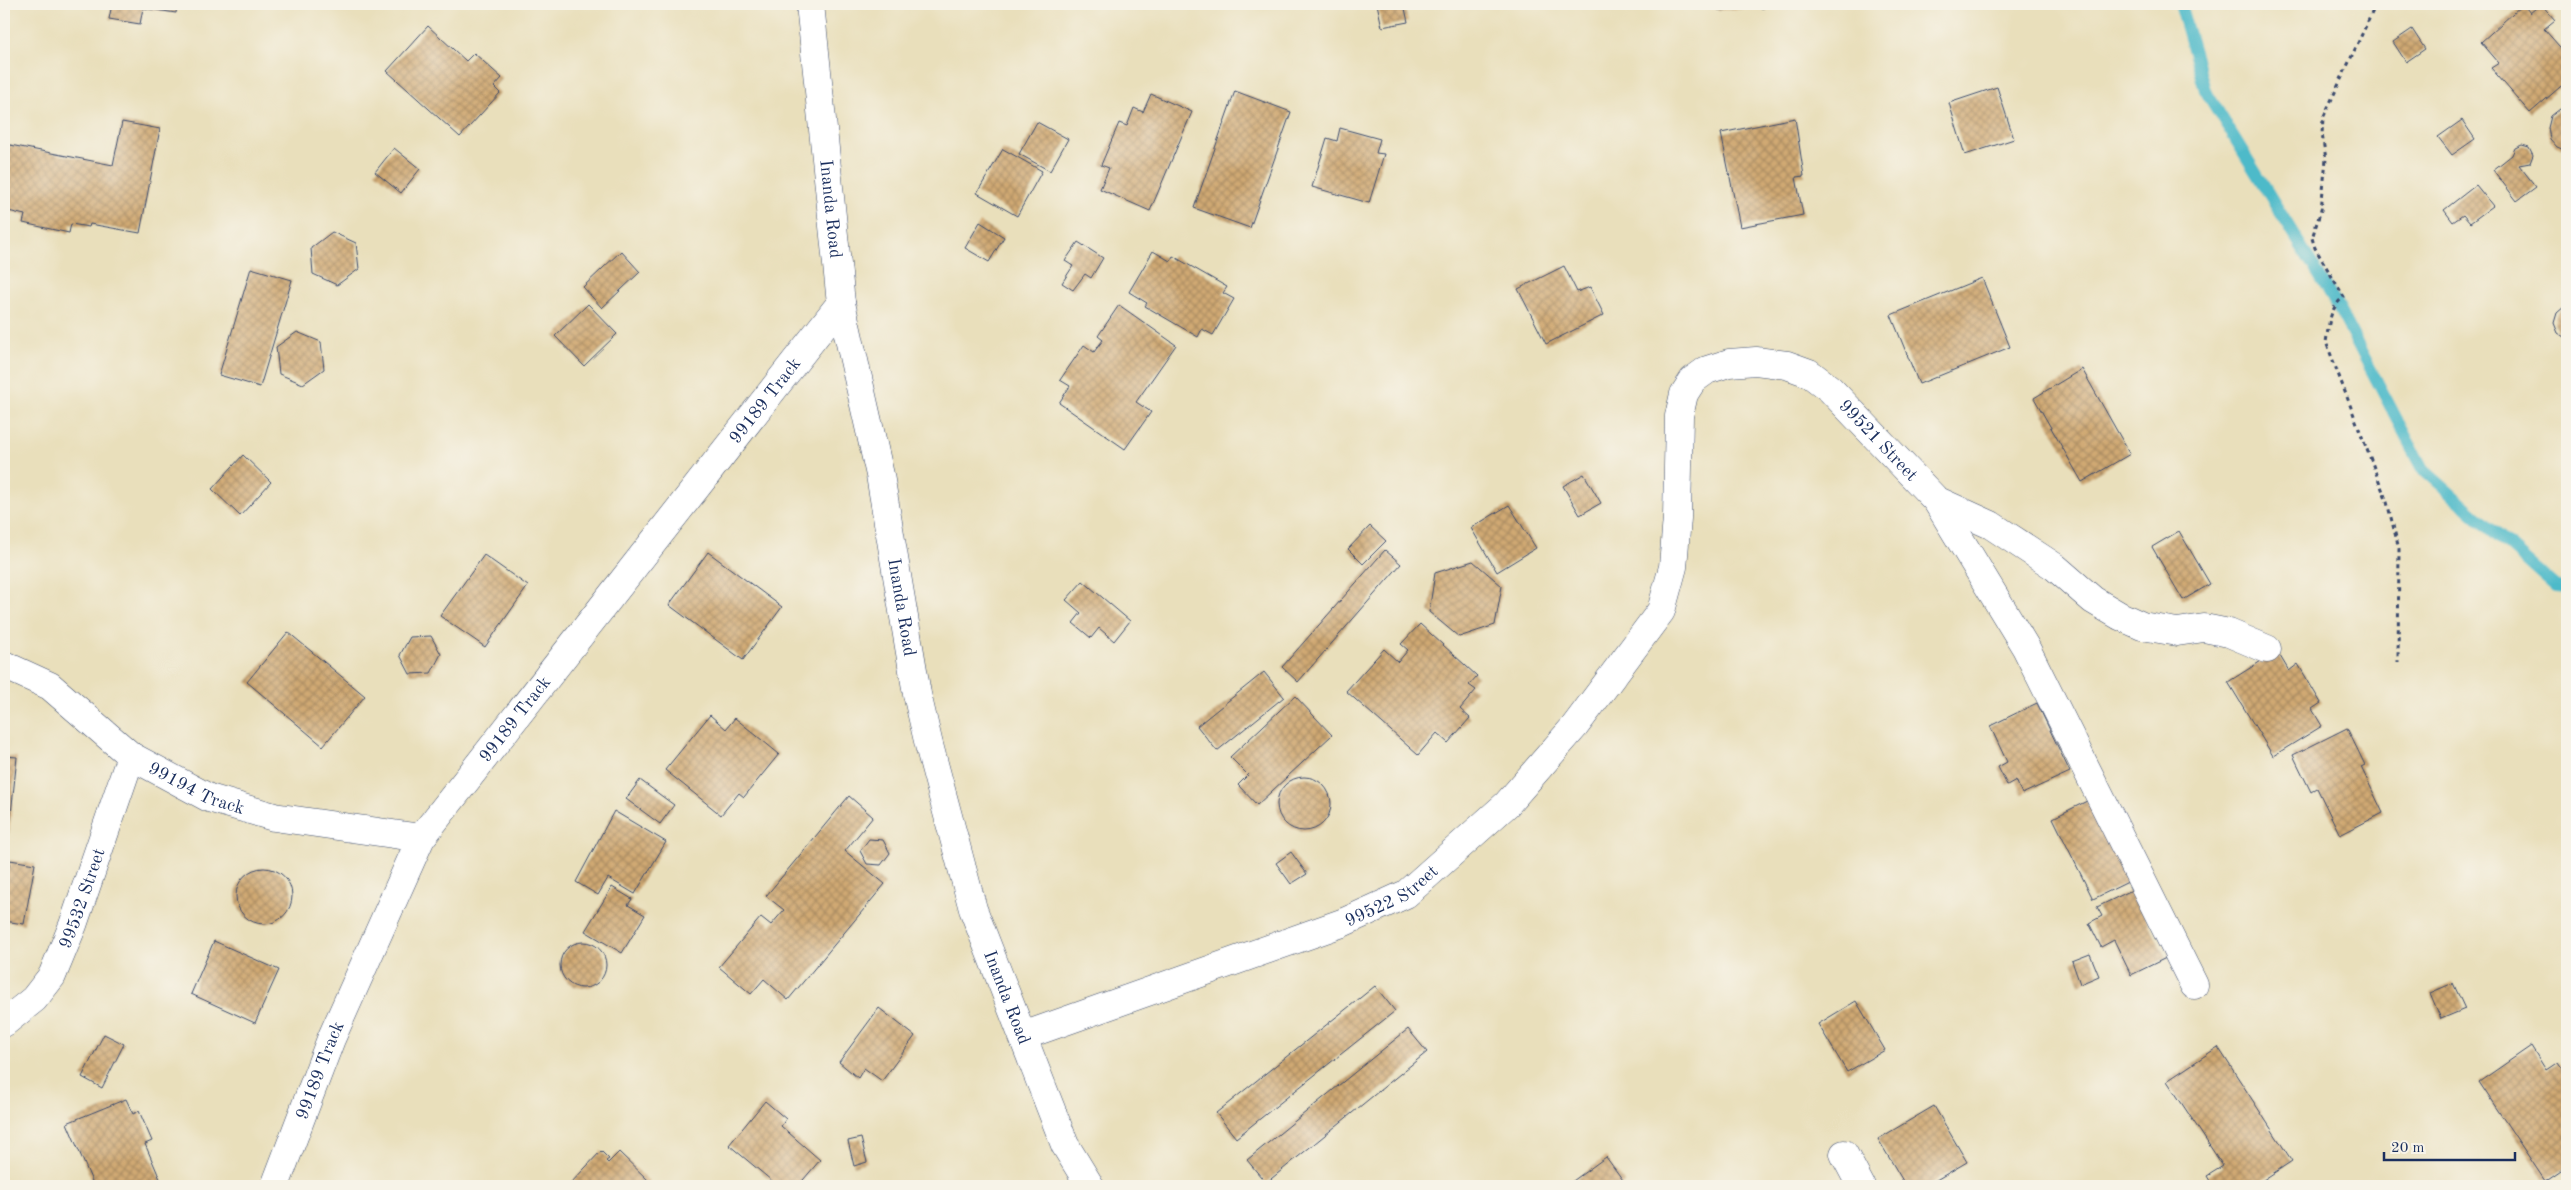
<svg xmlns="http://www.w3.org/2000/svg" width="2571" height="1190" viewBox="0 0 2571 1190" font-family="'Old Standard TT',serif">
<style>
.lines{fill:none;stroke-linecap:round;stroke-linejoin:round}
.stream{stroke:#4ebac9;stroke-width:12}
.building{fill:url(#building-cross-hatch)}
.minor-casing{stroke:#3a496c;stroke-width:29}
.path{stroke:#3a496c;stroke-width:3;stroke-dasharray:4 4;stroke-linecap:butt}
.minor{stroke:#fff;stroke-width:28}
.labels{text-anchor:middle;stroke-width:5;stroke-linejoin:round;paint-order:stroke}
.street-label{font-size:18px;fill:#1b2f5e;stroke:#f7f3e8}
</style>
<defs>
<pattern id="building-cross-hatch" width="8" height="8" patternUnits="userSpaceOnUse" patternTransform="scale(1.25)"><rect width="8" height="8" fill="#d0a973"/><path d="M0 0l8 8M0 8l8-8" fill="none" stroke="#a88a62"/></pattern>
</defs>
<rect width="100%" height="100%" fill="#f7f3e8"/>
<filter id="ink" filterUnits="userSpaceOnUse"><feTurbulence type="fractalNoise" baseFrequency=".02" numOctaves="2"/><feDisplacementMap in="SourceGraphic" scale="10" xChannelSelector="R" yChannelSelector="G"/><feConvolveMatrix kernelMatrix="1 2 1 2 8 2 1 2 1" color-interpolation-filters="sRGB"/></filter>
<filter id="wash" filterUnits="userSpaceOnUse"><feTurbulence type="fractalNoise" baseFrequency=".0096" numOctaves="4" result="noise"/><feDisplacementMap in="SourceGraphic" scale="20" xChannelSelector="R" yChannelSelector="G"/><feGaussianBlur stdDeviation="1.12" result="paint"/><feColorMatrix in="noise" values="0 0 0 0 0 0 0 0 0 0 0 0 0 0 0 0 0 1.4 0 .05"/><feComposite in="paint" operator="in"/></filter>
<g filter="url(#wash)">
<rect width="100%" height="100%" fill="#e9dfbb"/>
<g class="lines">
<!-- stream -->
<path class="stream" d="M2180 4 2205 90 2336 303 2423 469 2556 587 2567 588"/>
</g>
<g id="blocks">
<!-- building -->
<g class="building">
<path d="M112 4H177L176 13 143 8 140 24 109 19Z"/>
<path d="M1377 4H1404L1408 22 1382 27Z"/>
<path d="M1718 4H1764V8L1718 10Z"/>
<path d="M2523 4 2530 13 2541 4 2555 20 2544 29 2567 55V81L2530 113 2491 68 2499 63 2481 42Z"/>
<path d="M428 26 466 61 474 53 502 78 494 87 500 93 460 137 387 71Z"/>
<path d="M2412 29 2425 49 2406 62 2393 42Z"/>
<path d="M1997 87 2014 139 1965 155 1949 103Z"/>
<path d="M1235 91 1291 112 1250 228 1194 208Z"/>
<path d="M1151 94 1192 112 1150 211 1100 189 1109 168 1101 165 1119 123 1127 126 1134 108 1143 112Z"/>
<path d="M2567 108V151L2557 147 2550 139 2548 128 2551 116 2560 109Z"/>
<path d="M1795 118 1804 176 1796 177 1803 215 1740 227 1721 133Z"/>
<path d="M2462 120 2475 139 2452 155 2438 137Z"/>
<path d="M122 122 160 129 140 233 90 224 89 227 71 224 69 233 23 223 25 215 4 210 5 144 113 165Z"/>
<path d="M1037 122 1068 139 1050 171 1019 154Z"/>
<path d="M1340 128 1380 139 1376 153 1384 154 1369 203 1312 187 1327 138 1337 141Z"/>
<path d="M2522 145 2529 147 2533 155 2530 163 2519 165 2536 187 2517 201 2493 170 2512 155 2515 148Z"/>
<path d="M394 148 420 169 401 193 375 172Z"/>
<path d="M1003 149 1042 171 1017 216 977 193Z"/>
<path d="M2476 185 2493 206 2470 223 2463 215 2453 222 2444 210Z"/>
<path d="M980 222 1004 237 989 262 965 248Z"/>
<path d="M332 232 356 243 359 269 337 285 313 274 311 248Z"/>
<path d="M1078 242 1103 258 1091 278 1085 274 1073 290 1062 283 1073 266 1065 261Z"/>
<path d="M621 251 640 272 602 308 583 287Z"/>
<path d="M1153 251 1170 261 1173 256 1227 287 1223 293 1234 299 1213 335 1202 329 1198 337 1145 306 1147 303 1129 292Z"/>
<path d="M1564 266 1577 292 1590 287 1604 315 1546 344 1518 289Z"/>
<path d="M251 268 292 280 260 387 219 375Z"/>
<path d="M1982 278 2010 347 1919 384 1891 315Z"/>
<path d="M588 304 617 334 584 366 555 336Z"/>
<path d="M1119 305 1176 345 1136 402 1151 412 1125 449 1059 403 1070 386 1060 380 1084 345 1094 352 1103 340 1098 336Z"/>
<path d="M2565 306H2567V339L2558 333 2554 323 2557 313Z"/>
<path d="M297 332 321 342 324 369 303 384 279 374 276 347Z"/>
<path d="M2082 369 2130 454 2082 482 2034 398Z"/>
<path d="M243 455 271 482 240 516 212 489Z"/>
<path d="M1584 474 1601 503 1580 515 1563 486Z"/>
<path d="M1509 505 1536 548 1497 572 1471 528Z"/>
<path d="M1370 526 1386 541 1363 564 1348 549Z"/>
<path d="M2179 531 2210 584 2183 600 2152 547Z"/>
<path d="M1385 550 1401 564 1298 682 1282 667Z"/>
<path d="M708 552 782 607 743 660 669 605Z"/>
<path d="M484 555 528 586 485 647 440 616Z"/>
<path d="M1473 561 1502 586 1495 625 1459 637 1429 612 1435 573Z"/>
<path d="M1083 581 1130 621 1114 641 1099 628 1091 638 1073 623 1081 613 1066 600Z"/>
<path d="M1420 624 1477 676 1469 685 1476 690 1460 709 1470 718 1448 743 1437 733 1418 755 1346 691 1384 649 1398 662 1408 650 1401 644Z"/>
<path d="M288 632 365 696 323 746 247 682Z"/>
<path d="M431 636 441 654 431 673 410 674 400 655 410 637Z"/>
<path d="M2277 651 2289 671 2298 664 2321 703 2312 709 2322 726 2273 756 2228 682Z"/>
<path d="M1264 672 1284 697 1217 751 1197 726Z"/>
<path d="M1295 696 1332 735 1257 805 1238 785 1248 775 1230 757Z"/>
<path d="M2037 703 2070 772 2022 794 2016 780 2007 785 1998 767 2007 762 1990 726Z"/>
<path d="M710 715 726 729 735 718 779 754 744 797 739 793 721 815 665 770Z"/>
<path d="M2347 728 2365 765 2361 767 2383 813 2340 835 2317 788 2311 792 2293 755Z"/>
<path d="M4 756 17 757 9 834 4 833Z"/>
<circle cx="1304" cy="804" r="27"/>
<path d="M640 780 674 805 660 824 626 799Z"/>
<path d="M849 796 873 817 845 851 885 884 788 1000 764 979 751 994 719 967 761 917 771 925 784 910 766 896Z"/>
<path d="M2087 801 2128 882 2093 899 2053 818Z"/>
<path d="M614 811 666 842 635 894 608 878 598 895 576 882Z"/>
<path d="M869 839 883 840 890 853 881 865 867 864 860 851Z"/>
<path d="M1291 852 1307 874 1291 884 1276 863Z"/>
<path d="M10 860 35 864 24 924 4 921V867H9Z"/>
<circle cx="264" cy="896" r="28"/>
<path d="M612 887 632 899 628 905 645 915 622 953 585 931Z"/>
<path d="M2132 890 2166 958 2131 975 2114 940 2101 947 2089 923 2102 916 2097 907Z"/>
<path d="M214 941 279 970 255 1023 191 994Z"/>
<circle cx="583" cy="965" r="23"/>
<path d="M2090 954 2099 976 2080 984 2072 961Z"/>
<path d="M2453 983 2465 1009 2441 1019 2430 993Z"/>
<path d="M1375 986 1395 1011 1236 1138 1216 1113Z"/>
<path d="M1856 1001 1885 1050 1847 1072 1818 1024Z"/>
<path d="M879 1008 915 1036 882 1081 864 1068 858 1078 839 1062Z"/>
<path d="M1408 1029 1427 1052 1266 1183 1247 1160Z"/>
<path d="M104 1034 124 1044 102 1088 82 1077Z"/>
<path d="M2531 1046 2546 1070 2558 1062 2567 1075V1166L2545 1181 2479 1082Z"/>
<path d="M2218 1047 2292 1161 2254 1186H2213L2207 1176 2223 1166 2167 1081Z"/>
<path d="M126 1099 133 1114 139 1111 152 1141 145 1144 163 1186H94L67 1123Z"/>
<path d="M765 1101 786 1119 781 1126 820 1160 798 1186H778L729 1145Z"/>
<path d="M1934 1106 1967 1162 1926 1186H1906L1878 1139Z"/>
<path d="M861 1138 867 1162 854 1166 848 1141Z"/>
<path d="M601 1151 609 1159 606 1161 608 1163 619 1152 649 1181 645 1186H571L569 1185Z"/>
<path d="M1606 1157 1625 1183 1621 1186H1566Z"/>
</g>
</g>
</g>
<g filter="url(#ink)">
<use href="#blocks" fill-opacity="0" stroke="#3a496c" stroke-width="1"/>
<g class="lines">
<defs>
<g id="minor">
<path id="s1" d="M810 4 841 303 880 475 917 694 929 745 973 909 1065 1145 1090 1186"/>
<path d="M1936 500 2026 648 2194 985"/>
<path id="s2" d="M4 665 50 686 131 756 209 798 274 817 421 838"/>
<path id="s3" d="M4 1023 34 999 52 976 73 925 131 756"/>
<path id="s4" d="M1023 1036 1342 923 1406 894 1507 804 1575 726 1661 611 1673 567 1677 518 1679 416 1684 394 1693 380 1707 370 1729 363 1756 361 1787 365 1809 373 1830 389 1936 500 1991 525 2055 567 2093 600 2120 616 2142 626 2177 632 2204 628 2229 633 2267 649"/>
<path d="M1844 1154 1861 1186"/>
<path id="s5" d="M275 1186 331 1039 421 838 841 303"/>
</g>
</defs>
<!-- minor casing -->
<use href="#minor" class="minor-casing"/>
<!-- path -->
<path class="path" d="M2376 4 2323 118 2322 134 2326 159 2321 210 2312 238 2315 248 2344 297C2329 308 2329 325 2326 342L2387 502 2399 549 2398 662"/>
<!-- minor -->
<use href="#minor" class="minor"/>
</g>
</g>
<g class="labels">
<!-- street labels -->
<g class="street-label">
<text dy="6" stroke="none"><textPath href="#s1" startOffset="206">Inanda Road</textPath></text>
<text dy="6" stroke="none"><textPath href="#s5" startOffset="934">99189 Track</textPath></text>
<text dy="6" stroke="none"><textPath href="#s4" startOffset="1246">99521 Street</textPath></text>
<text dy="6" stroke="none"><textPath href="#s1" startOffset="611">Inanda Road</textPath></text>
<text dy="6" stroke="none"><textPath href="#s5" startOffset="529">99189 Track</textPath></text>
<text dy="6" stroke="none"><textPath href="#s2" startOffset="231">99194 Track</textPath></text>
<text dy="6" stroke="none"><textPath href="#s4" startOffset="395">99522 Street</textPath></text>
<text dy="6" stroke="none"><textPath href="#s3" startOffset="151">99532 Street</textPath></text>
<text dy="6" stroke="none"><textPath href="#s1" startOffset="1016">Inanda Road</textPath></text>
<text dy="6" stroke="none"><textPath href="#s5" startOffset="124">99189 Track</textPath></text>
</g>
</g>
<!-- margin -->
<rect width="2571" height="1190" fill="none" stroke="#f7f3e8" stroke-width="20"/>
<!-- scale -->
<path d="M2384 1152v8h131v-8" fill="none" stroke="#1b2f5e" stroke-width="2.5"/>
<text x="2391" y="1152" font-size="15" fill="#1b2f5e" stroke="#f7f3e8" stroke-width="4" paint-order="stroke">20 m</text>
</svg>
